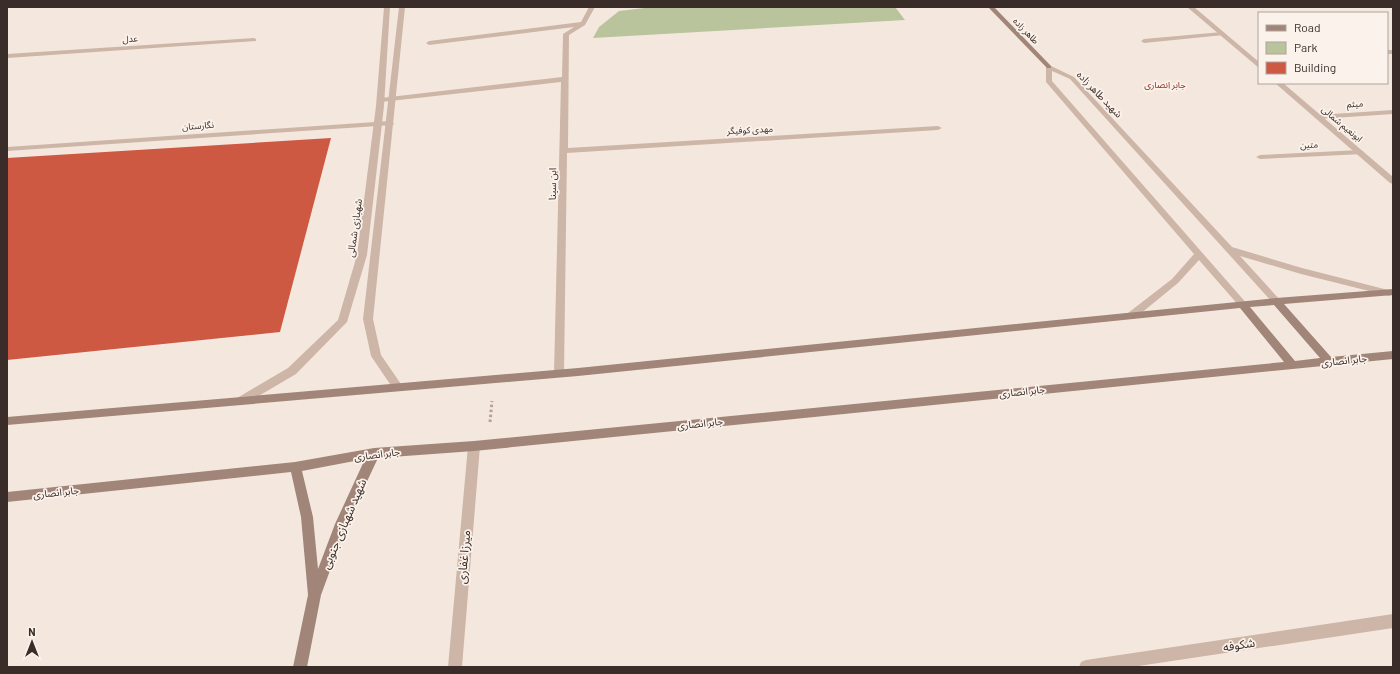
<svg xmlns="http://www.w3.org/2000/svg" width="1400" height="674" viewBox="0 0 1400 674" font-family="Barlow,'Noto Sans Arabic',sans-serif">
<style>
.green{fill:#bac49c}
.building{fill:#cd5942}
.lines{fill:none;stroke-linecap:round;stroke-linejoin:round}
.path{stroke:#b9a092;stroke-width:3;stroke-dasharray:2.5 2.5;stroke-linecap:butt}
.minor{fill:#cdb6a8;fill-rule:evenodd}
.tertiary{fill:#cdb6a8;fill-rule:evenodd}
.secondary{fill:#a18579;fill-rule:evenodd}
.labels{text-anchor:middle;stroke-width:3.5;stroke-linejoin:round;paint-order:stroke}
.far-street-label{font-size:9px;fill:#3a2d29;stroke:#fbf2eb}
.far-neighbourhood-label{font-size:9px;fill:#8e2f1c;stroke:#fbf2eb}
.street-label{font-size:10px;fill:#3a2d29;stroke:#fbf2eb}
.near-street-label{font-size:12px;fill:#3a2d29;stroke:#fbf2eb}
</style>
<rect width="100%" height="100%" fill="#f4e8de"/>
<!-- green -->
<path class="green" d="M653 7H895L905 20 593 38 599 27 619 11Z"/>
<!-- building -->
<path class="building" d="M331 138 280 332 7 360V158Z"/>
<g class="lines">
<!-- path -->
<path class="path" d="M490 422 492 401"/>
<!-- minor -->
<g class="minor">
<path d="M589 7H595L585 25 569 35 568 148 938 126 942 128 938 130 567 153 564 373 563 376H555L554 373 561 82 381 102 377 100 381 98 562 77 563 34 574 27 429 45 426 43 429 41 581 22Z"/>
<path d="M1222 32 1224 33V35L1144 43 1141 41 1144 39Z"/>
<path d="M254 38 256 39V41L7 58V54Z"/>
<rect x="1387" y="50" width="6" height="4"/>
<path d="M1393 110V114L1318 119 1314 117 1318 115Z"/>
<path d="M390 121 394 123 393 125 7 151V147Z"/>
<path d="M1360 150 1364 152 1363 154 1260 159 1256 157 1260 155Z"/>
<path d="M474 441 478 443 480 446 462 667H448L468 446 470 443Z"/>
<path d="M1393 614V628L1132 667H1079L1081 662 1086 660Z"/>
</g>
<!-- tertiary -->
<g class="tertiary">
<path d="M384 7H390L384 106 367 255 347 322 296 374 245 404 241 405 237 404 236 401 237 398 288 368 338 320 357 255 376 106Z"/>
<path d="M399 7H405L373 319 381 355 403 387 402 390 398 391 394 390 371 356 363 319Z"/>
<path d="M1187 7H1194L1259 62V68Z"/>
<path d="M1049 65 1074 77 1232 247 1302 268 1392 291V295L1389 296 1301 274 1240 256 1281 301 1276 304 1273 303 1070 79 1052 71V81L1248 305 1246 307H1240L1199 260 1178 283 1134 319H1128L1126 316 1128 313 1172 279 1194 254 1046 82V67Z"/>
<path d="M1275 83H1283L1393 177V184L1390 183Z"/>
</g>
<!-- secondary -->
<g class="secondary">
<path d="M988 7H994L1051 66V68H1047Z"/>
<path d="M1393 289V295L1284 304 1331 357 1393 351V359L474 451 378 458 347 524 321 595 307 667H293L308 595 301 517 291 472 7 502V492L295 462 374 448 474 441 1284 362 1240 308 578 376 7 425V417L578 368 1276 298ZM1274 305 1320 358 1295 361 1250 307ZM365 459 335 524 318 569 313 517 302 471Z"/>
</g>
</g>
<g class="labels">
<!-- far-street labels -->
<g class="far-street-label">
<text transform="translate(1026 31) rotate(46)" y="3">طاهر زاده</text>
<text transform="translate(130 39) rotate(-4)" y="3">عدل</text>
<text transform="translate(1355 104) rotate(-4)" y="3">میثم</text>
<text transform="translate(1342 124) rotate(40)" y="3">ابونعیم شمالی</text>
<text transform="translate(198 126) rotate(-4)" y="3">نگارستان</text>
<text transform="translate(750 130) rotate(-3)" y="3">مهدی کوفیگر</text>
<text transform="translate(1309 145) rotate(-3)" y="3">متین</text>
</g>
<!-- far-neighbourhood labels -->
<g class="far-neighbourhood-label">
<text x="1165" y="88">جابر انصاری</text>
</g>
<!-- street labels -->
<g class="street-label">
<text transform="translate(1100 94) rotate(46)" y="4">شهید طاهر زاده</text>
<text transform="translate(552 184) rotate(-89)" y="4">ابن سینا</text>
<text transform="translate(354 228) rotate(-82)" y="4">شهبازی شمالی</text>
<text transform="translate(1344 360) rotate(-6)" y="4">جابر انصاری</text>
<text transform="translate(1022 391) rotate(-6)" y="4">جابر انصاری</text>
<text transform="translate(700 423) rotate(-6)" y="4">جابر انصاری</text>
<text transform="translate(377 454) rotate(-7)" y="4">جابر انصاری</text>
<text transform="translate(56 492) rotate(-6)" y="4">جابر انصاری</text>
</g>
<!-- near-street labels -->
<g class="near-street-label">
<text transform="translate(344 524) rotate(-67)" y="4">شهید شهبازی جنوبی</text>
<text transform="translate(464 557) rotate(-85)" y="4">میرزا غفاری</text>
<text transform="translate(1239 645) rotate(-9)" y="4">شکوفه</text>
</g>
</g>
<!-- border -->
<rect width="1400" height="674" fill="none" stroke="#3a2d29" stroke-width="16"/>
<!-- legend -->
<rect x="1258" y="12" width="130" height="72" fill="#fbf2eb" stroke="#aea39d"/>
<rect x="1266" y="25" width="20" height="6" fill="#a18579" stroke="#aea39d"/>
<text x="1294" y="32" font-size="12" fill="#3a2d29">Road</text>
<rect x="1266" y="42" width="20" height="12" fill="#bac49c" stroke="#aea39d"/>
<text x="1294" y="52" font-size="12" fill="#3a2d29">Park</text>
<rect x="1266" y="62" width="20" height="12" fill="#cd5942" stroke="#aea39d"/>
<text x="1294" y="72" font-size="12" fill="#3a2d29">Building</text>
<!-- north arrow -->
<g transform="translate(32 642)" stroke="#fbf2eb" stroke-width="3" paint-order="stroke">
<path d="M0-3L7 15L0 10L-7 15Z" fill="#3a2d29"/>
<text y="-6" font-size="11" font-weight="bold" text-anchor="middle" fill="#3a2d29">N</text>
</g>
</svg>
